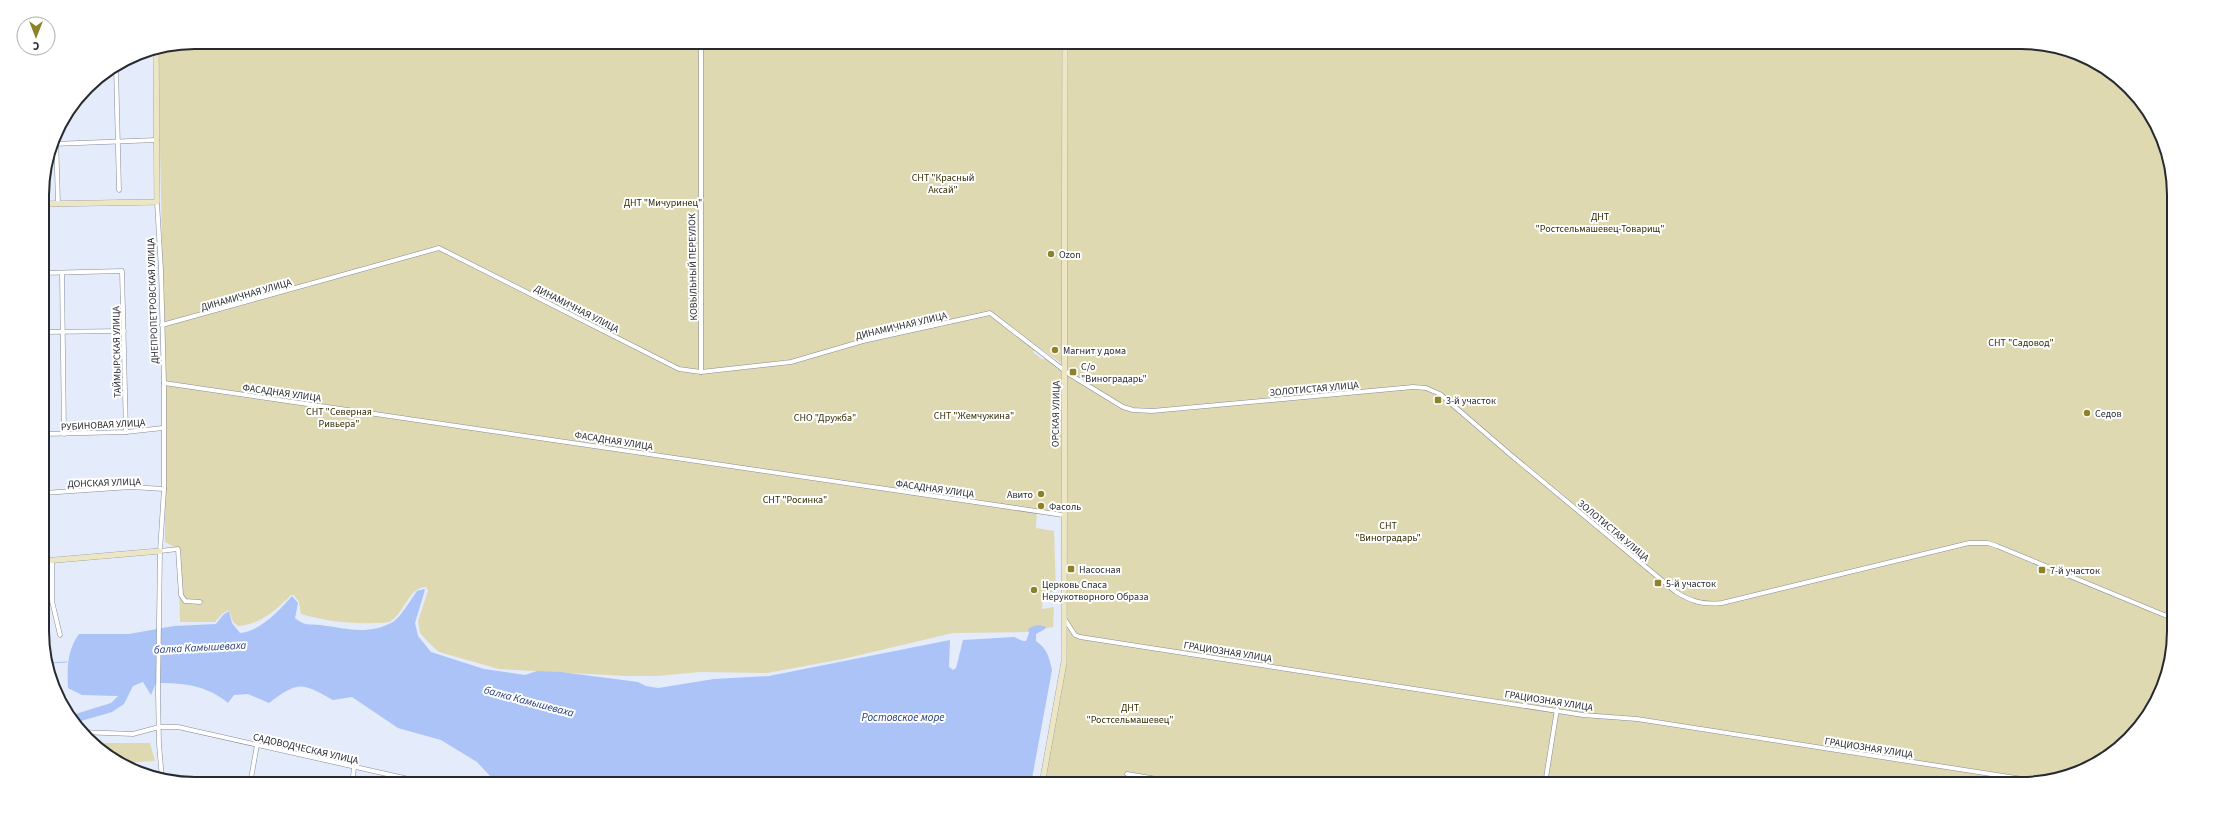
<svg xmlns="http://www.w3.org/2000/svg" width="2216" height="826" viewBox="0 0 2216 826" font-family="'Source Sans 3',sans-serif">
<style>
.green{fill:#dfd9b1}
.water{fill:#abc3f6}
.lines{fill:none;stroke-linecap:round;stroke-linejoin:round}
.stream{stroke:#abc3f6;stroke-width:1}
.street-casing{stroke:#848b99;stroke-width:5}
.secondary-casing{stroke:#848b99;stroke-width:6}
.street{stroke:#fff;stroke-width:4}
.secondary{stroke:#ece6c4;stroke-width:5.5}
.poi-dot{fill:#8e8128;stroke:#fff;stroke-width:1.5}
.labels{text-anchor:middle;stroke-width:4;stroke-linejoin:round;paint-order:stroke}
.park-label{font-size:10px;fill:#332c00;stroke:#fff}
.poi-label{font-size:10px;fill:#272a30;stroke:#fff;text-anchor:start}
.street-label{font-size:10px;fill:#272a30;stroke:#fff}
.water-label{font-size:11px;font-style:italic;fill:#243d7a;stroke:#fff}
.rim{fill:none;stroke:#272a30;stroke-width:2}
</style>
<rect width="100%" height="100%" fill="#e4ebfb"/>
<!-- green -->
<g class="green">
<path d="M195 42H1062L1064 293 1066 42H2021L2070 50 2106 68 2136 94 2162 136 2173 174 2174 631 2166 680 2143 724 2114 753 2071 776 2031 784H1044L1063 679 1064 365 1037 346 1033 352 1043 360 1045 356 1057 365V369H1061V514L1037 511 1036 528 1054 531 1056 591 1043 594 1042 609 1054 607 1053 627 1028 632 953 633 843 659 767 673 700 672 657 676H626L499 669 439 652 428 642 420 633 418 621 428 591 426 587C408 587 404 615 389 622 385 623 379 623 374 623 348 624 326 621 301 614L299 602 294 595H291C275 611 261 624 238 626L233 622 229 610 222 614 215 622H180L178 549 165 542 164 341 158 49Z"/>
<path d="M92 743H150L155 761C120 763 120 767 92 743Z"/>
</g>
<!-- water -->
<g class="water">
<path d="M424 589 425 590 415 623 418 636 431 652 484 669 525 675 537 671 561 672 638 682 646 686 658 688 714 679 769 676 950 640 949 667 953 670 956 668 963 640 1014 637 1023 641H1026L1029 633 1028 629C1034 625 1039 624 1046 627L1045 629 1036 634V641C1047 649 1049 656 1052 670L1031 784 502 783 490 776 477 762 441 740 398 728 352 697 333 700C302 683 299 680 269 703L248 694 234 695 228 703C207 685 183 683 156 683L151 695 143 682 133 686 124 704 112 712 74 723 69 716 111 703 118 696 82 695 68 688C67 669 67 650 79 634H129L174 626 216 624 223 615 229 611 232 623 240 633C259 632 280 610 292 596L298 603 295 618C304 626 309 624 320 625 346 628 367 636 393 622 400 618 412 598 417 591Z"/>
<path d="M45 630 49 633 51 678 45 661Z"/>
</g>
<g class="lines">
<!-- stream -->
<path class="stream" d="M50 663 67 662"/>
<defs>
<g id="street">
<path d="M701 42V372"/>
<path d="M116 66 119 190"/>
<path d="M56 134 58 204"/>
<path d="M53 144 157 140"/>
<path d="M157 202 161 270 164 383V489L160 551 158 693 159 744 162 779"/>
<path d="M43 273 122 271 126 432"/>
<path d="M62 273 64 434"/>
<path d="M162 325 439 248 679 369 701 372 791 362 863 341 990 313 1069 374 1123 407 1133 410 1152 411 1413 387 1426 388 1440 394 1512 456 1676 592C1692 602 1704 605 1722 603L1969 543H1988L1997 546 2174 619"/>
<path d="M43 332 124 331"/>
<path d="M164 383 1063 515"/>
<path d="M44 434 126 432 163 428"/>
<path d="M44 493 131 487 164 489"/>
<path d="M160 551 178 549 181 595 185 601 200 602"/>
<path d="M52 561V601L60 635"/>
<path d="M1064 618 1075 635 1080 637 1583 715 1637 719 2042 782"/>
<path d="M80 732 133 734 159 727H178L431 784"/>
<path d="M1127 774 1187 784"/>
<path d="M250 784 257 745"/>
<path d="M352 784 354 768"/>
<path d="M1545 784 1557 709"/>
</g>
<g id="secondary">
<path d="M42 204 157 202 156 50"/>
<path d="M44 561 160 551"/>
<path d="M1042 784 1064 662 1065 42"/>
</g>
</defs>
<!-- street casing -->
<use href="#street" class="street-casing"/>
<!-- secondary casing -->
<use href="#secondary" class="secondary-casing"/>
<!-- street -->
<use href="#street" class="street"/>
<!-- secondary -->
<use href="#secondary" class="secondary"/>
</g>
<!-- markers -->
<g class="poi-dot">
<circle cx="1051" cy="254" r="4"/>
<circle cx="1055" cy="350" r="4"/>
<rect x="1069" y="368" width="8" height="8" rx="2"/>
<rect x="1434" y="396" width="8" height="8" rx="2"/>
<circle cx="2087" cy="413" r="4"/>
<circle cx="1041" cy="494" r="4"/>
<circle cx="1041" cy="506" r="4"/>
<rect x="1067" y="565" width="8" height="8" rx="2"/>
<rect x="2038" y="566" width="8" height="8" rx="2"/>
<rect x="1654" y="579" width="8" height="8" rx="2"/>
<circle cx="1034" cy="590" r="4"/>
</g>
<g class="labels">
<!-- park labels -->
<g class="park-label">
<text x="943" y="181">СНТ "Красный<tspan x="943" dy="12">Аксай"</tspan></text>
<text x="663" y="206">ДНТ "Мичуринец"</text>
<text x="1600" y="220">ДНТ<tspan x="1600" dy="12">"Ростсельмашевец-Товарищ"</tspan></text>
<text x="2021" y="346">СНТ "Садовод"</text>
<text x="339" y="415">СНТ "Северная<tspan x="339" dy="12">Ривьера"</tspan></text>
<text x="974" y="419">СНТ "Жемчужина"</text>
<text x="825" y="421">СНО "Дружба"</text>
<text x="795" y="503">СНТ "Росинка"</text>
<text x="1388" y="529">СНТ<tspan x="1388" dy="12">"Виноградарь"</tspan></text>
<text x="1130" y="711">ДНТ<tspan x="1130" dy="12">"Ростсельмашевец"</tspan></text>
</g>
<!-- poi labels -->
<g class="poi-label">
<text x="1059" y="258">Ozon</text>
<text x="1063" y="354">Магнит у дома</text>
<text x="1081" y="370">С/о<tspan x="1081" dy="12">"Виноградарь"</tspan></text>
<text x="1446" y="404">3-й участок</text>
<text x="2095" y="417">Седов</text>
<text x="1033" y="498" text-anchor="end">Авито</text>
<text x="1049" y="510">Фасоль</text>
<text x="1079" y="573">Насосная</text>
<text x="2050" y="574">7-й участок</text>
<text x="1666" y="587">5-й участок</text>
<text x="1042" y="588">Церковь Спаса<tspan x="1042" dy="12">Нерукотворного Образа</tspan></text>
</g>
<!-- street labels -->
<g class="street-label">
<text transform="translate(692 267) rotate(-91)" y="4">КОВЫЛЬНЫЙ ПЕРЕУЛОК</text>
<text transform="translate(246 294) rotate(-16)" y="4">ДИНАМИЧНАЯ УЛИЦА</text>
<text transform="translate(152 301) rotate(-92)" y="4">ДНЕПРОПЕТРОВСКАЯ УЛИЦА</text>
<text transform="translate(577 308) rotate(27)" y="4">ДИНАМИЧНАЯ УЛИЦА</text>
<text transform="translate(901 325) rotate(-13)" y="4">ДИНАМИЧНАЯ УЛИЦА</text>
<text transform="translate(116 352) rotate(-91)" y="4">ТАЙМЫРСКАЯ УЛИЦА</text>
<text transform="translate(1314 388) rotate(-5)" y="4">ЗОЛОТИСТАЯ УЛИЦА</text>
<text transform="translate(282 392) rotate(8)" y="4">ФАСАДНАЯ УЛИЦА</text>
<text transform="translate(1055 414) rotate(-89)" y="4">ОРСКАЯ УЛИЦА</text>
<text transform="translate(103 424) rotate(-3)" y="4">РУБИНОВАЯ УЛИЦА</text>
<text transform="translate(614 440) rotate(9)" y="4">ФАСАДНАЯ УЛИЦА</text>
<text transform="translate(104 482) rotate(-2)" y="4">ДОНСКАЯ УЛИЦА</text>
<text transform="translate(935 488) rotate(8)" y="4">ФАСАДНАЯ УЛИЦА</text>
<text transform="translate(1614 530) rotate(40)" y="4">ЗОЛОТИСТАЯ УЛИЦА</text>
<text transform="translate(1228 651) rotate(9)" y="4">ГРАЦИОЗНАЯ УЛИЦА</text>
<text transform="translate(1549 700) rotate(9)" y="4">ГРАЦИОЗНАЯ УЛИЦА</text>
<text transform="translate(1869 747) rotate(9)" y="4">ГРАЦИОЗНАЯ УЛИЦА</text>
<text transform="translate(306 748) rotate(13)" y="4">САДОВОДЧЕСКАЯ УЛИЦА</text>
</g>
<!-- water labels -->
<g class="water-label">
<text transform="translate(200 647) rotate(-3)" y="4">балка Камышеваха</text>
<text transform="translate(529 701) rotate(15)" y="4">балка Камышеваха</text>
<text x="903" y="721">Ростовское море</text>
</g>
</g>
<!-- crop -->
<path d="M0 0H2216V826H0ZM195 49H2021A146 146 0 0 1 2167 195V631A146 146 0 0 1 2021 777H195A146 146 0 0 1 49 631V195A146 146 0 0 1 195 49Z" fill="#fff" fill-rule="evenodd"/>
<path class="rim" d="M195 49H2021A146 146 0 0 1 2167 195V631A146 146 0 0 1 2021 777H195A146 146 0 0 1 49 631V195A146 146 0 0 1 195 49Z"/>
<!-- north arrow -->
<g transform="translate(36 36) rotate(180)"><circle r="19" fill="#ffffff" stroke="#a9aaac"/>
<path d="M0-3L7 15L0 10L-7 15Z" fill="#8e8128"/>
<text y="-6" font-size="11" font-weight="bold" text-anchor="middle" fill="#272a30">С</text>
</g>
</svg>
